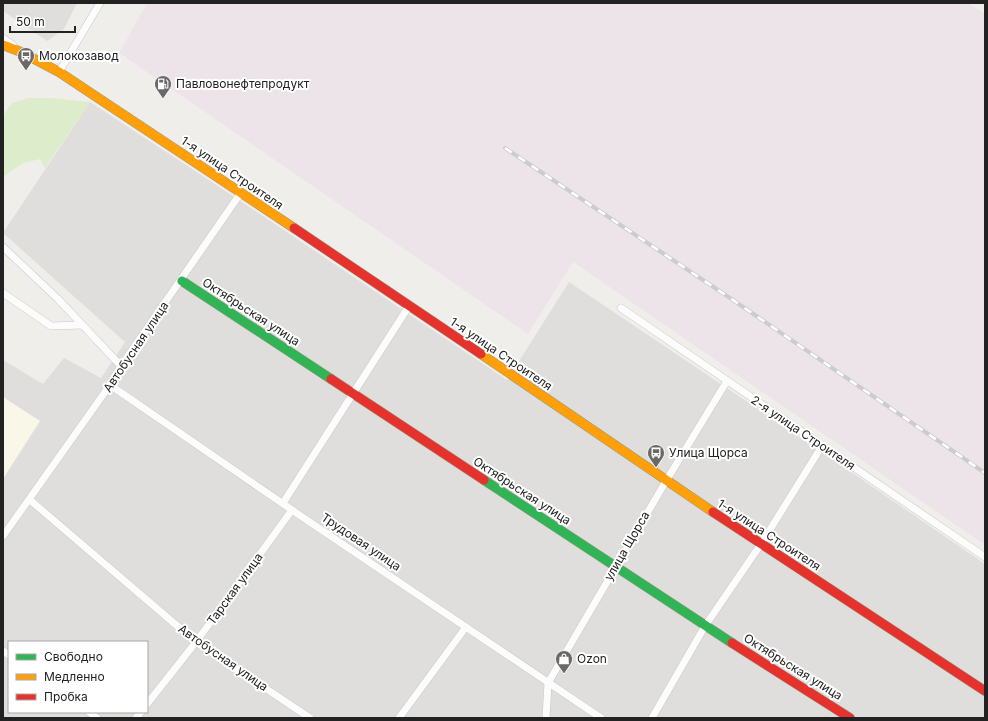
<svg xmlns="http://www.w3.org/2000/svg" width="988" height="721" viewBox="0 0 988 721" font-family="Inter,sans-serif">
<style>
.residential{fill:#dfdedc;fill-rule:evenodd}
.industrial{fill:#ede4e9}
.education{fill:#f8f7e8}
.grass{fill:#ddeccb}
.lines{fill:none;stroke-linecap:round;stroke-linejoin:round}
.street-casing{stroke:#c9c8c7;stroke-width:8}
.fast-casing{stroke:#999a82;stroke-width:10}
.slow-casing{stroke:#999a82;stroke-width:10}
.jam-casing{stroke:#999a82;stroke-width:10}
.street{stroke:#fdfcfc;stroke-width:7}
.fast{stroke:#30b455;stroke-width:9}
.slow{stroke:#ff9f0a;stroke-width:9}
.jam{stroke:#e5322d;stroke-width:9}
.rail-casing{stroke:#ccc;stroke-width:4}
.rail{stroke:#fff;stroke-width:2.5;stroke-dasharray:8;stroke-linecap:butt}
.labels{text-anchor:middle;stroke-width:4;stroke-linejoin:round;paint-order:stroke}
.poi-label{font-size:12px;fill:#222;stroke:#fff;text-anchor:start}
.street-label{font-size:12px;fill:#222;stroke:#fff}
</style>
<rect width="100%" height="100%" fill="#f0eeeb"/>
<!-- residential -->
<g class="residential">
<path d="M3 3H77L64 29 47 41 3 11Z"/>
<path d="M90 102 233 196 507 380 569 282 819 450 985 564V718H3V360L43 384 64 358 101 378 125 342 3 233ZM9 642H147V712H9Z"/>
</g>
<!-- industrial -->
<path class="industrial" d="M147 3H968L985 14V545L573 262 528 334 119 53Z"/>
<!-- education -->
<path class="education" d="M3 397 40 421 3 479Z"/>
<!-- grass -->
<path class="grass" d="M28 98H51L90 102 45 168 40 159 23 163 3 177V116L12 103Z"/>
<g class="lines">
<defs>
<g id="street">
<path d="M3 38 13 45"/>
<path d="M59 72 100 3"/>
<path d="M3 247 58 299 121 366"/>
<path d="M3 293 51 326 82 325"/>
<path d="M621 308 985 557"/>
<path d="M110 385 292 510 601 718"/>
<path d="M30 500 196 642 310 718"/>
<path d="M283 503 409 306"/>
<path d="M3 536 110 385 121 366 240 194"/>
<path d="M3 651 9 655"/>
<path d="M147 704 196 642 292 510"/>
<path d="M89 712 97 718"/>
<path d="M136 718 141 712"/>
<path d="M399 718 466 627"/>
<path d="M546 718 548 683 666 481 727 381"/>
<path d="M652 718 705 626 761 544 822 446"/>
</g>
<g id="fast">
<path d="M182 281 331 379"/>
<path d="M484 480 732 643"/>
</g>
<g id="slow">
<path d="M3 45 21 52 59 72 294 228"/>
<path d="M481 354 713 512"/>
</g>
<g id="jam">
<path d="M294 228 481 354"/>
<path d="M331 379 484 480"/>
<path d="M713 512 985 691"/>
<path d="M732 643 850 718"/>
</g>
</defs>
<!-- street casing -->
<use href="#street" class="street-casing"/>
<!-- fast casing -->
<use href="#fast" class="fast-casing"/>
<!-- slow casing -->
<use href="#slow" class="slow-casing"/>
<!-- jam casing -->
<use href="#jam" class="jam-casing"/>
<!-- street -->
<use href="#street" class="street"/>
<!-- fast -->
<use href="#fast" class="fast"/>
<!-- slow -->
<use href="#slow" class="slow"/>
<!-- jam -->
<use href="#jam" class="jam"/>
<defs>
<path id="rail" d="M505 148 733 300 985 473"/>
</defs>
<!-- rail casing -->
<use href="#rail" class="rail-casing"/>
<!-- rail -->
<use href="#rail" class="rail"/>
</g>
<!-- icons -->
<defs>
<symbol id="bus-pin" viewBox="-11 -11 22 30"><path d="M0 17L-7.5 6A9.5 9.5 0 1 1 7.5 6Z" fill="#6a6968" stroke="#fff"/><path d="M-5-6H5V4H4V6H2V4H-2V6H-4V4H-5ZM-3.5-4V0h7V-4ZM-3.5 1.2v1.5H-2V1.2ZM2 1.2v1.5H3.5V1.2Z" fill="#fff"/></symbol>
<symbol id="fuel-pin" viewBox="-11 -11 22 30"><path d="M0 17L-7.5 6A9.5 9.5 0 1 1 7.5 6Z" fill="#6a6968" stroke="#fff"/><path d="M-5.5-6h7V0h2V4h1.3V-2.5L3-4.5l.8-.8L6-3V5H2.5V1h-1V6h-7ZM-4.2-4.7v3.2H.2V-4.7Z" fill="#fff"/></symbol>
<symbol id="shop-pin" viewBox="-11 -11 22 30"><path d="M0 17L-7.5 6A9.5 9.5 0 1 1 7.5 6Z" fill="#6a6968" stroke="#fff"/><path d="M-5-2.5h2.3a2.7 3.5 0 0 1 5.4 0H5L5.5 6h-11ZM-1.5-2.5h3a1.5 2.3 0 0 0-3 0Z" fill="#fff"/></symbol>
</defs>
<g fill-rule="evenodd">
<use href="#bus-pin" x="16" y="46" width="20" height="27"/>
<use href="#fuel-pin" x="153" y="74" width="20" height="27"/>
<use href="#bus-pin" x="646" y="443" width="20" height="27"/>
<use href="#shop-pin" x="554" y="649" width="20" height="27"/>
</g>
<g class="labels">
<!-- poi labels -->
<g class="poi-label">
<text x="39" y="60">Молокозавод</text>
<text x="176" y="88">Павловонефтепродукт</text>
<text x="669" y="457">Улица Щорса</text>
<text x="577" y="663">Ozon</text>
</g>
<!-- street labels -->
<g class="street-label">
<text transform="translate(232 173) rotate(34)" y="4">1-я улица Строителя</text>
<text transform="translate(251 312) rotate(33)" y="4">Октябрьская улица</text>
<text transform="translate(136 347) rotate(-56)" y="4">Автобусная улица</text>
<text transform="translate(501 354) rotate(34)" y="4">1-я улица Строителя</text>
<text transform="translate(803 433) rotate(34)" y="4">2-я улица Строителя</text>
<text transform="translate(522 491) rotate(33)" y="4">Октябрьская улица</text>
<text transform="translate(769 535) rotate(33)" y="4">1-я улица Строителя</text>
<text transform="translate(361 542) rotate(34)" y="4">Трудовая улица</text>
<text transform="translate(627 546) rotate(-60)" y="4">улица Щорса</text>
<text transform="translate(235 589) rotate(-54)" y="4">Тарская улица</text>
<text transform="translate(223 658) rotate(35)" y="4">Автобусная улица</text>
<text transform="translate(793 667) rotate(32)" y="4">Октябрьская улица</text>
</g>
</g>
<!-- border -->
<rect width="988" height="721" fill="none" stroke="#222222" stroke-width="8"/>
<!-- legend -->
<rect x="8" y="641" width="140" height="72" fill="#ffffff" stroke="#a7a7a7"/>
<rect x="16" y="654" width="20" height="6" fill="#30b455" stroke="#a7a7a7"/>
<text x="44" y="661" font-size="12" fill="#222222">Свободно</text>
<rect x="16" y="674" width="20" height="6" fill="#ff9f0a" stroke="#a7a7a7"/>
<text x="44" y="681" font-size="12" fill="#222222">Медленно</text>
<rect x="16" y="694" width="20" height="6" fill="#e5322d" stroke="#a7a7a7"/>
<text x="44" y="701" font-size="12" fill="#222222">Пробка</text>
<!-- scale -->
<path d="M10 26v6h65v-6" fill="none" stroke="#222222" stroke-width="2"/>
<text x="16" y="26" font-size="12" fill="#222222" stroke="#ffffff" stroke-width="3" paint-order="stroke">50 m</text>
</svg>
